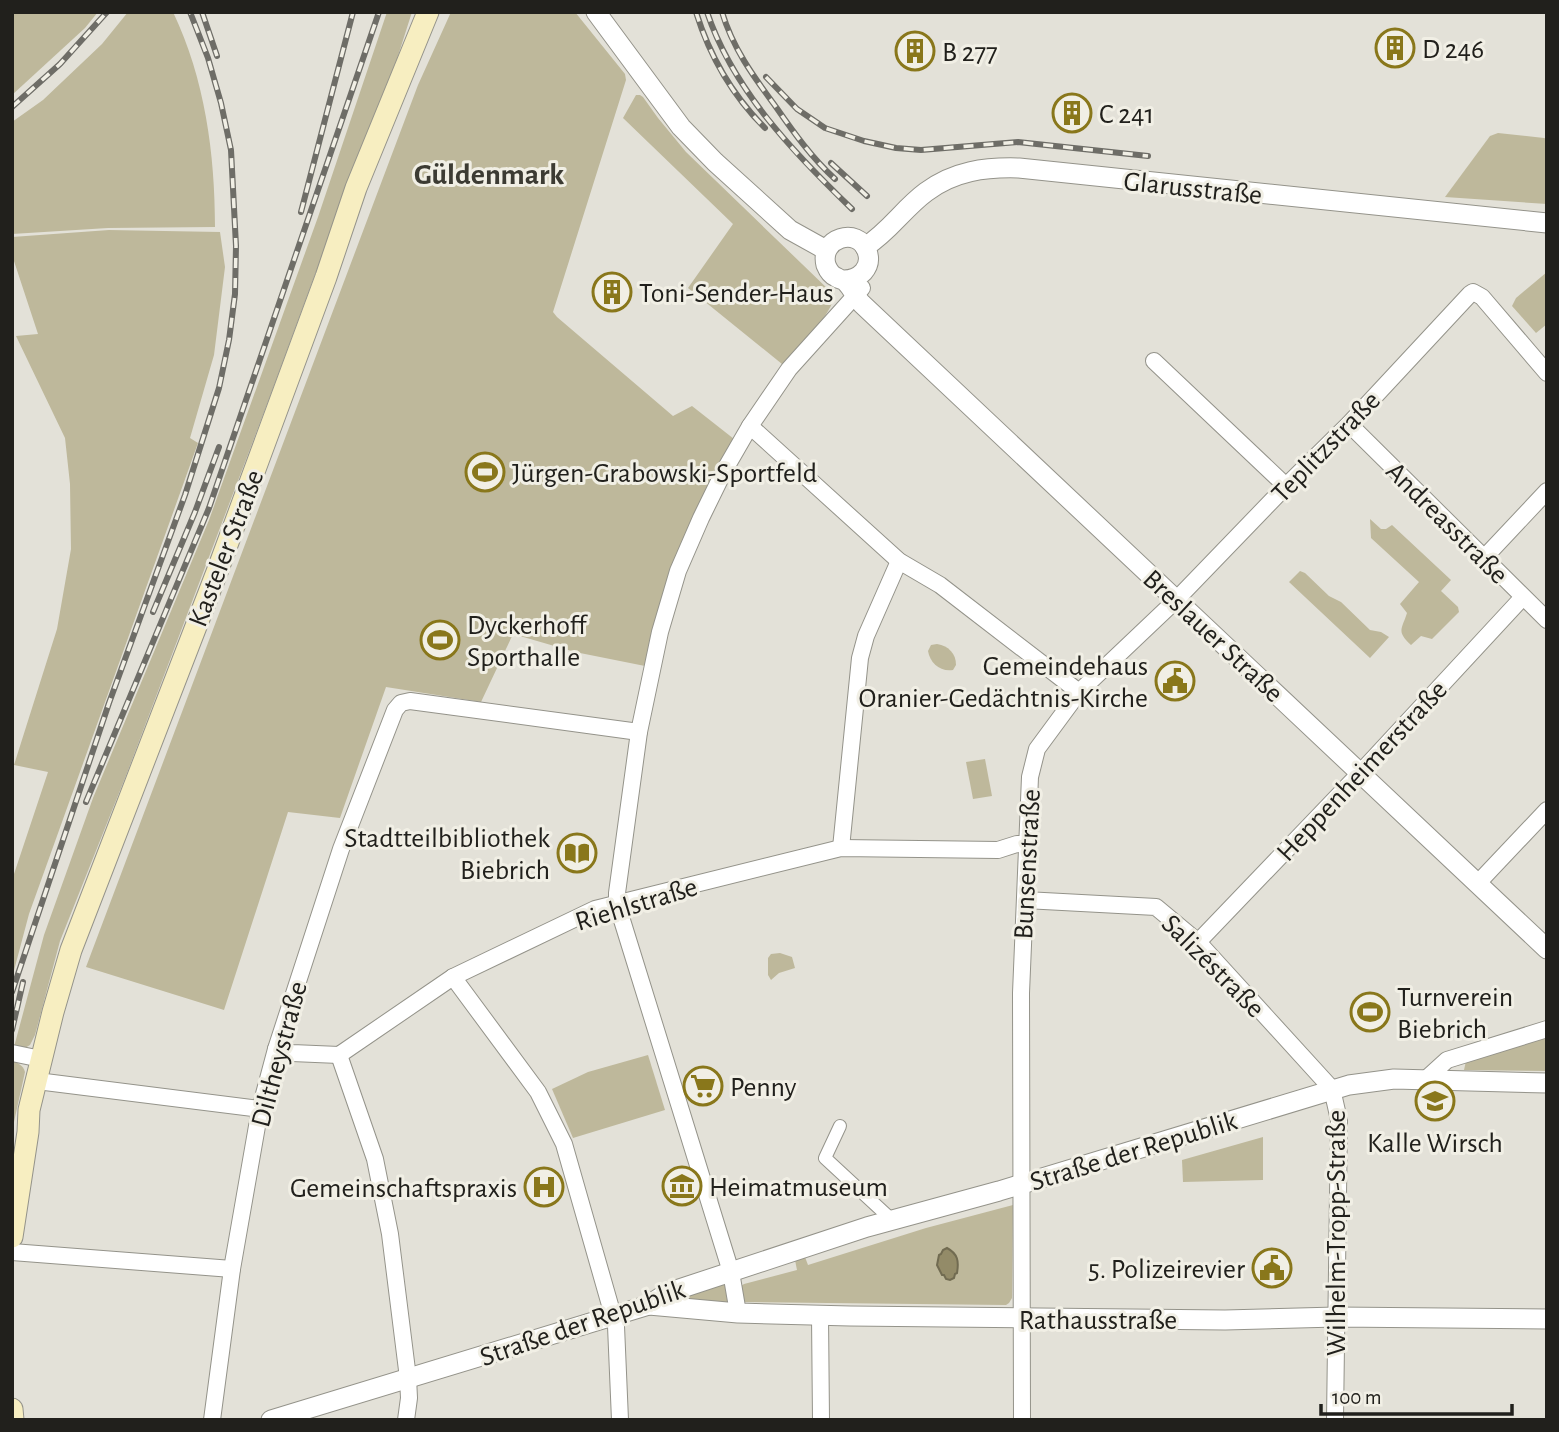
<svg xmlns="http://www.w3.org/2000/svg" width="1559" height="1432" viewBox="0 0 1559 1432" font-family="'Alegreya Sans',sans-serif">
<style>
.green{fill:#beb89b}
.water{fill:#938b68;stroke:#716b51;stroke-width:2}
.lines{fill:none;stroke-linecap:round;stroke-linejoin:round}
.pedestrian-casing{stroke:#94938a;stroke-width:14}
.minor-casing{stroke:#94938a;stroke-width:18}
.tertiary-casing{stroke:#94938a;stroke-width:21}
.secondary-casing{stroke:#94938a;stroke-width:23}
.pedestrian{stroke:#fff;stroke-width:12}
.minor{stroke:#fff;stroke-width:16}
.tertiary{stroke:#fff;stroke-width:19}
.secondary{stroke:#f7eec1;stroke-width:21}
.rail-casing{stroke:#6e6d67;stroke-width:6}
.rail{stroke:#f1efe5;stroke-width:3.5;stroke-dasharray:10;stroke-linecap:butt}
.labels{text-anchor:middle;stroke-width:6;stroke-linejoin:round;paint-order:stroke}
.poi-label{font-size:28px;fill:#21201c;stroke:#f1efe5;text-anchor:start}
.street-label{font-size:28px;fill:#21201c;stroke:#f1efe5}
.neighbourhood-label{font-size:30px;font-weight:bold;fill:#3c3b33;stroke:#f1efe5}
</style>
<rect width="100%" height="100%" fill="#e3e1d8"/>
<!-- green -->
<g class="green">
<path d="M12 12H98L85 28 12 95Z"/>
<path d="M128 12H173C205 79 215 154 215 227L108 228 12 234V122L43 100 102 44Z"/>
<path d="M387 12H412L397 59 345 187 324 250 272 391 127 773 60 941 35 1035 30 1045 25 1048 14 1047 44 935 93 798 209 520 318 217Z"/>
<path d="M451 12H575L625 74 626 80 553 312 557 317 673 416 692 406 734 439C711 475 698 513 684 553 670 590 656 628 645 666L575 652 513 634 481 702 386 687 340 818 288 812 224 1010 86 967 418 85Z"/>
<path d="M636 95H640L643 97 658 118 686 152 831 292 834 298C827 321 799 346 782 364L688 288 733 224 623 118Z"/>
<path d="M1498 133 1544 138 1547 139V204L1445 197 1490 136Z"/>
<path d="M109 230 220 232 225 267 214 355 190 438 198 443 29 914 12 978V880L48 772 14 765 57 629 71 549 70 484 65 438 16 336 38 334 12 255V237Z"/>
<path d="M1547 272V324L1536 333 1512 306 1516 298Z"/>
<path d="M1370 519 1381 529H1386L1392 525 1451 580 1441 591 1458 607 1459 612 1432 639 1421 636 1411 645C1396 631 1402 629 1407 613L1400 604 1419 582 1371 538Z"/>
<path d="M1300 571 1305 573 1329 596 1341 602 1370 630 1381 632 1389 637 1370 658 1289 582Z"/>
<path d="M937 644C949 646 956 654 956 665L953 670C940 672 930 663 928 651L931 645Z"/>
<path d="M985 759 992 796 973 799 966 762Z"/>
<path d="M780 953 792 957 795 968 779 973 771 980 768 975V958L771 954Z"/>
<path d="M1547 1037V1071L1464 1070 1466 1061Z"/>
<path d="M648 1055 665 1110 573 1138 552 1089 588 1072Z"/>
<path d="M12 1061C18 1063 23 1065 25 1072L12 1131Z"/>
<path d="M1263 1137V1180L1183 1182 1182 1160Z"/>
<path d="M1013 1205 1012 1298 1009 1303 1006 1305 743 1302 738 1288 744 1284 797 1270 795 1260 805 1257 808 1265 926 1228Z"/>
<path d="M724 1279 728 1306 665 1303Z"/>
</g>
<!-- water -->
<path class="water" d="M947 1248C958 1254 959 1261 957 1273L955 1274 954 1278 950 1280 946 1279 944 1275H942L937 1265 939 1255 941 1254 943 1250Z"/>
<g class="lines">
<defs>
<path id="pedestrian" d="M840 1126 825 1158 892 1220"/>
<g id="minor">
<path d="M1154 361 1286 486"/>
<path d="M1349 424 1547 620"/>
<path d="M750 426 899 561 940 585 1079 692"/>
<path d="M1484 558 1547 491"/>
<path d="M841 848 860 658 866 636 899 561"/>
<path d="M1477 884 1547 810"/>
<path d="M1025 900 1156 907 1198 942 1332 1089 1339 1120 1335 1420"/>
<path d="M1198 942 1360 773 1523 597"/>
<path d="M453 977 538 1092 564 1144 616 1326 620 1420"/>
<path d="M276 1049 292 1053 339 1055 453 977 595 909 841 848 998 850 1017 844H1027"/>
<path d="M12 1053 41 1059"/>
<path d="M339 1055 375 1159 390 1234 408 1378 409 1398 406 1420"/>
<path d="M1425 1080 1447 1060 1547 1029"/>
<path d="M37 1081 260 1109"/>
<path d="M12 1252 232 1269"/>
<path d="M738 1313 731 1272 617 904V893L639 732 660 632 678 571 701 518 724 471 750 426 789 369 862 288"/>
<path d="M820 1316 821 1420"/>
<path d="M212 1420 232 1269 260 1109 276 1049 341 849 395 710 401 703 410 701 639 732"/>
<path d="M1022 1420 1021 993 1030 777 1037 749 1079 692 1176 600 1286 486 1349 424 1470 294 1473 292 1482 297 1547 373"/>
</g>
<g id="tertiary">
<path d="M596 12 681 127 715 162 790 230 826 250"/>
<path d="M865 247C890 231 903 209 926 192 954 171 985 167 1019 168L1547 223"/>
<path d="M844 280C859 280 873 268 867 251 858 226 819 238 826 265 828 270 831 275 836 277 842 281 841 278 846 282 852 288 856 298 862 304L1547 949"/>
<path d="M649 1305 738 1313 850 1316 1225 1320 1336 1317 1547 1319"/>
<path d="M271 1420 649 1305 667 1293 867 1227 999 1191 1349 1085 1394 1079 1547 1083"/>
</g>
<g id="secondary">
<path d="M12 1237 28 1132 29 1110 53 1012 71 950 217 572 326 277 356 188 428 12"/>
<path d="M12 1409 13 1420"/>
</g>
</defs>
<!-- pedestrian casing -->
<use href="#pedestrian" class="pedestrian-casing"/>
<!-- minor casing -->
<use href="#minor" class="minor-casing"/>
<!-- tertiary casing -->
<use href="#tertiary" class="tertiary-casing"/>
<!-- secondary casing -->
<use href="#secondary" class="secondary-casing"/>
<!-- pedestrian -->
<use href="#pedestrian" class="pedestrian"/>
<!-- minor -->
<use href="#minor" class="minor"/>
<!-- tertiary -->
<use href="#tertiary" class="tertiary"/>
<!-- secondary -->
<use href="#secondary" class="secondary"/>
<defs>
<g id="rail">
<path d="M202 12 217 56"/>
<path d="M696 12C710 57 732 95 765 128"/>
<path d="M707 12C733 90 794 153 852 209"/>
<path d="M722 12C733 49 754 77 776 107 794 133 812 158 835 179"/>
<path d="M766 77 797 109 825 128 864 141 896 148 921 150 1018 142 1148 156"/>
<path d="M12 107 60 64 107 12"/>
<path d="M831 163 867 196"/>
<path d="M301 212 353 12"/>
<path d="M153 612 195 512 219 447"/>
<path d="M86 802 209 508 379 12"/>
<path d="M12 992 109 703 185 495 219 388 229 340 235 294 236 246 231 150 221 103 208 58 190 12"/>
<path d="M12 1030 23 982"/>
</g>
</defs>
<!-- rail casing -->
<use href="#rail" class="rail-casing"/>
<!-- rail -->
<use href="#rail" class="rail"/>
</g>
<!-- icons -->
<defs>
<symbol id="building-ring" viewBox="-11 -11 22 22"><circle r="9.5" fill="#f1efe5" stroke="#89771b" stroke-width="1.5"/><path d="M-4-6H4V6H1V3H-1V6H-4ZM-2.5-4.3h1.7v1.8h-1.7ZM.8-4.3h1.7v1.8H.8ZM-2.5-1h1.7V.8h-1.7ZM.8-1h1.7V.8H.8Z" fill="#89771b"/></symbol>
<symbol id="stadium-ring" viewBox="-11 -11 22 22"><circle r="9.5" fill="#f1efe5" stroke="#89771b" stroke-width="1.5"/><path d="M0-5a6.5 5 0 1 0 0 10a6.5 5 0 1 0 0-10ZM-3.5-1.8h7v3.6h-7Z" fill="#89771b"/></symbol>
<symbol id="civic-ring" viewBox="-11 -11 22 22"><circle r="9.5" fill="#f1efe5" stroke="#89771b" stroke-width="1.5"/><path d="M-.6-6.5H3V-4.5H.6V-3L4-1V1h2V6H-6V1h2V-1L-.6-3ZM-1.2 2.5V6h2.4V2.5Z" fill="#89771b"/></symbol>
<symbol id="library-ring" viewBox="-11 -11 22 22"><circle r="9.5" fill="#f1efe5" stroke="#89771b" stroke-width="1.5"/><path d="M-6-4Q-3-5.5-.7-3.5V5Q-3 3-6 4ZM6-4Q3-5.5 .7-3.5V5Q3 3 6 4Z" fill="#89771b"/></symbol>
<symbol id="supermarket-ring" viewBox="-11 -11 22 22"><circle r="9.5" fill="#f1efe5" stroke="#89771b" stroke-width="1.5"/><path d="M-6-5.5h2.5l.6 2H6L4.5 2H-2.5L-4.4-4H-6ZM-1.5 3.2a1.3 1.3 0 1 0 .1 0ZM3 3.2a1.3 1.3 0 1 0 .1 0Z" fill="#89771b"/></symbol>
<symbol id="school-ring" viewBox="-11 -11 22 22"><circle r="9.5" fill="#f1efe5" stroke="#89771b" stroke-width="1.5"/><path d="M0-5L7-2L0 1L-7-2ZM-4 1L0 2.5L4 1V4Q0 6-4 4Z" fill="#89771b"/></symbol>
<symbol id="museum-ring" viewBox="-11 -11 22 22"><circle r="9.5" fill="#f1efe5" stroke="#89771b" stroke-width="1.5"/><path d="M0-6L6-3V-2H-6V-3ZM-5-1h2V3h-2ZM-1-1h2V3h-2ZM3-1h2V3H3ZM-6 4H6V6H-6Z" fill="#89771b"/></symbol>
<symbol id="hospital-ring" viewBox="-11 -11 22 22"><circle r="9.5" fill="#f1efe5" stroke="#89771b" stroke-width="1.5"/><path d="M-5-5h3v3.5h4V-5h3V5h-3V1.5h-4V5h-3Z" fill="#89771b"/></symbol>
</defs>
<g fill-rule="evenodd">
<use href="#building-ring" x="1373" y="26" width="44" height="44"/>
<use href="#building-ring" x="893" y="29" width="44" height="44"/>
<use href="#building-ring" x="1050" y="91" width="44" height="44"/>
<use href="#building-ring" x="590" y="270" width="44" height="44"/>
<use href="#stadium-ring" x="463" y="450" width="44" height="44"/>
<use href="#stadium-ring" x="418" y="618" width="44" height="44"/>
<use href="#civic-ring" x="1153" y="659" width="44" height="44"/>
<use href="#library-ring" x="555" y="831" width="44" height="44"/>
<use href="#stadium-ring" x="1348" y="990" width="44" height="44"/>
<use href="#supermarket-ring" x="681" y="1064" width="44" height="44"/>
<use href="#school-ring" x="1413" y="1079" width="44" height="44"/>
<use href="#museum-ring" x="660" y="1164" width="44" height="44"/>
<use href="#hospital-ring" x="522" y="1165" width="44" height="44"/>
<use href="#civic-ring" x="1250" y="1246" width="44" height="44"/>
</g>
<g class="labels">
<!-- poi labels -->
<g class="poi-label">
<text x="1422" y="58">D 246</text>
<text x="942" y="61">B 277</text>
<text x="1099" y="123">C 241</text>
<text x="639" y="302">Toni-Sender-Haus</text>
<text x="512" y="482">Jürgen-Grabowski-Sportfeld</text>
<text x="467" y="634">Dyckerhoff<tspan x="467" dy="32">Sporthalle</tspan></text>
<text x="1148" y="675" text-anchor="end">Gemeindehaus<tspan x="1148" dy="32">Oranier-Gedächtnis-Kirche</tspan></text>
<text x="550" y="847" text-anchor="end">Stadtteilbibliothek<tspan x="550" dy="32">Biebrich</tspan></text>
<text x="1397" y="1006">Turnverein<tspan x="1397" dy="32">Biebrich</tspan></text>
<text x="730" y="1096">Penny</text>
<text x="1435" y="1152" text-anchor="middle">Kalle Wirsch</text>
<text x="709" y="1196">Heimatmuseum</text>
<text x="517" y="1197" text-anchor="end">Gemeinschaftspraxis</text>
<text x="1245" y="1278" text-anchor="end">5. Polizeirevier</text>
</g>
<!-- street labels -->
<g class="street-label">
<text transform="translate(1193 187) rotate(6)" y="10">Glarusstraße</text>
<text transform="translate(1325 446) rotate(-46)" y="10">Teplitzstraße</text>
<text transform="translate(1448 522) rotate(45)" y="10">Andreasstraße</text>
<text transform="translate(225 548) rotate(-69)" y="10">Kasteler Straße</text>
<text transform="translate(1214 635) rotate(43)" y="10">Breslauer Straße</text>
<text transform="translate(1361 770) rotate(-47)" y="10">Heppenheimerstraße</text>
<text transform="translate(1026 864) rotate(-87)" y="10">Bunsenstraße</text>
<text transform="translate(636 903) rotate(-17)" y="10">Riehlstraße</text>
<text transform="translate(1214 965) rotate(45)" y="10">Salizéstraße</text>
<text transform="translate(278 1054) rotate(-75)" y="10">Diltheystraße</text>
<text transform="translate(1133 1150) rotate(-17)" y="10">Straße der Republik</text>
<text transform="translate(1335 1233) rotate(-90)" y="10">Wilhelm-Tropp-Straße</text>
<text x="1098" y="1329">Rathausstraße</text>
<text transform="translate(582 1322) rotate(-19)" y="10">Straße der Republik</text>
</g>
<!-- neighbourhood labels -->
<g class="neighbourhood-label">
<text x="489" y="184">Güldenmark</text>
</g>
</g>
<!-- border -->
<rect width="1559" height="1432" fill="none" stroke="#21201c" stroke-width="28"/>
<!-- scale -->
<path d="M1321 1404v10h191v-10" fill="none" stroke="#21201c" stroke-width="3.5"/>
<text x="1332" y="1404" font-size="21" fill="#21201c" stroke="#f1efe5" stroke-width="5" paint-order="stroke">100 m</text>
</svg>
